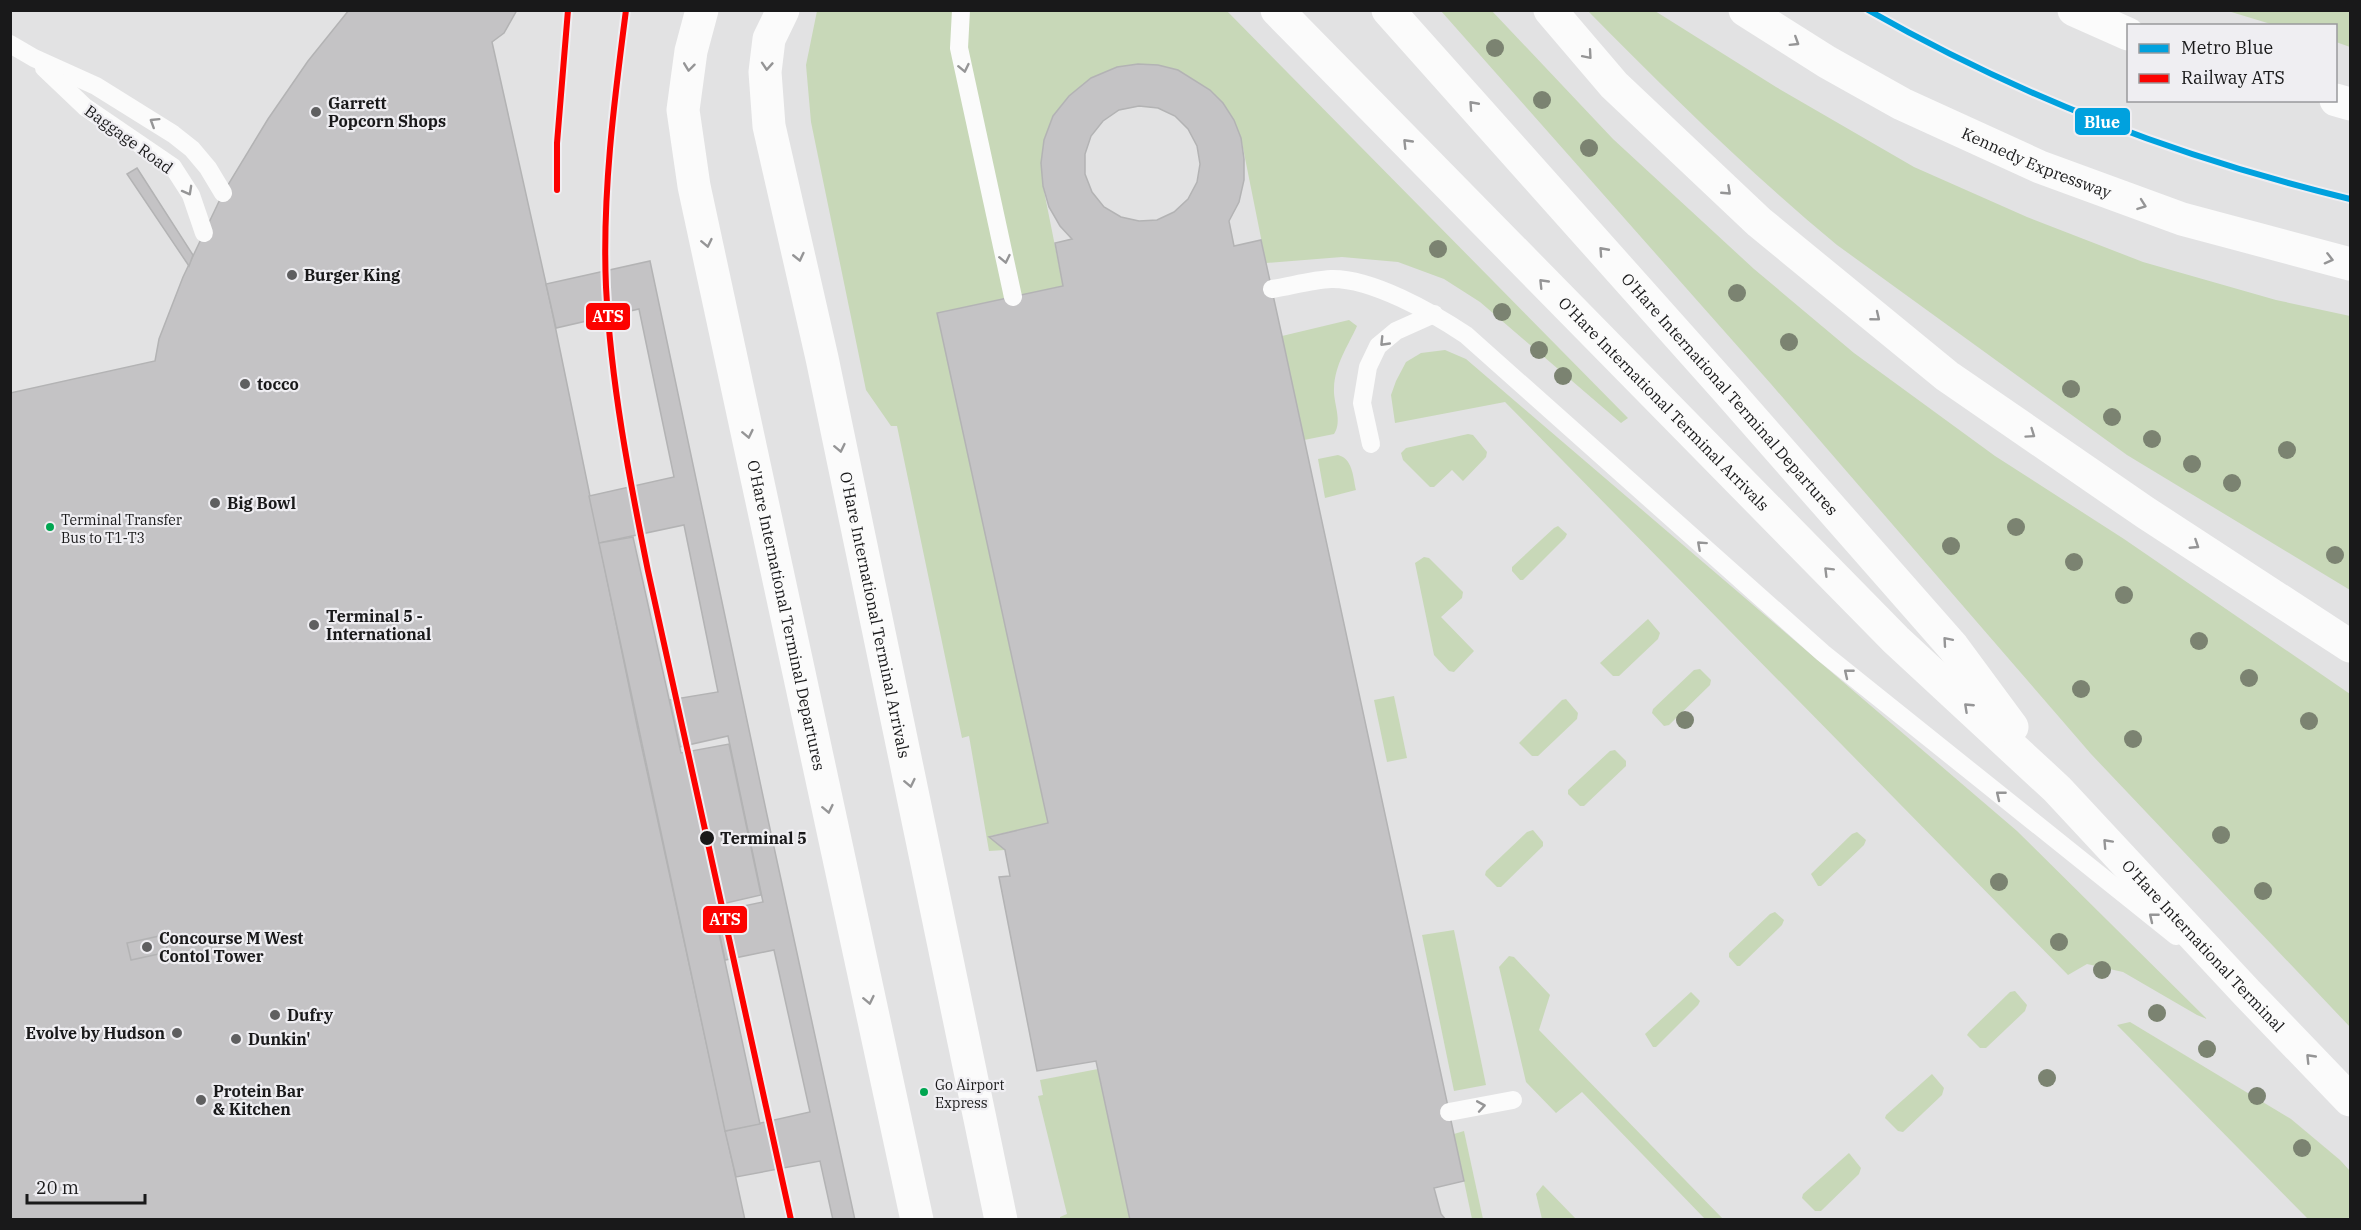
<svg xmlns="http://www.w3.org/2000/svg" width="2361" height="1230" viewBox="0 0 2361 1230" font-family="'IBM Plex Serif',serif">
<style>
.green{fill:#c8d8b8}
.building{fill:#c4c3c5;stroke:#b3b3b4;stroke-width:1.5;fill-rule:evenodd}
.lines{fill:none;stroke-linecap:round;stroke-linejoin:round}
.lane{stroke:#fbfbfb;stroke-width:18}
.street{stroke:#fbfbfb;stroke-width:33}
.highway{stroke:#fbfbfb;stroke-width:33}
.rail-1-casing{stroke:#efeef2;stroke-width:10}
.rail-1{stroke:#fc0200;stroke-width:6}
.metro-1-casing{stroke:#efeef2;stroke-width:10}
.metro-1{stroke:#00a1de;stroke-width:6}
.tree{fill:#7b8371}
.oneway{stroke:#959596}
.poi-dot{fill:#5f5f60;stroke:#efeef2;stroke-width:2}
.bus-dot{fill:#00a651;stroke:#efeef2;stroke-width:2}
.stop-dot{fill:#19191a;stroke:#efeef2;stroke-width:2}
.labels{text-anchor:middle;stroke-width:4.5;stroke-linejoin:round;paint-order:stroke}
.bus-label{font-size:14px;fill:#19191a;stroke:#efeef2;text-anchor:start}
.poi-label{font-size:16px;font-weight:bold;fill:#19191a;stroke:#efeef2;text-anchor:start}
.street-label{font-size:16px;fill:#19191a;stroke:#efeef2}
.stop-label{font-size:16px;font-weight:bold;fill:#19191a;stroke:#efeef2;text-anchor:start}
.line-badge{stroke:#efeef2;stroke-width:2}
.badge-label{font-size:16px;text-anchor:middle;font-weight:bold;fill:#fff}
</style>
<rect width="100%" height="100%" fill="#e2e2e3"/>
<!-- green -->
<g class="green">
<path d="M817 11H1227L1628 418 1621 423 1480 302 1444 279 1398 262 1342 257 1266 263 1241 138 1234 120 1223 103 1210 90 1178 70 1091 78 1069 96 1053 116 1044 140 1041 163 1043 186 1063 286 937 313 1048 823 990 836 1005 850 989 851 969 736 962 738 897 426H891L866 390 811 122 806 65Z"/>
<path d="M1441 11H1492L1613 139 1754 269 1854 353 1995 456 2124 539 2350 694V1027L2091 754 1771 384Z"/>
<path d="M1588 11H1655L1776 87 1914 167 2027 217 2143 262 2276 300 2350 316V590L2127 455 1837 245C1749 172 1668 92 1588 11Z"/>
<path d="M2228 11H2350V47L2336 42V26L2274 25Z"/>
<path d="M1349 320 1357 326C1348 346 1335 364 1334 388 1333 403 1343 421 1334 434L1304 440 1282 336Z"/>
<path d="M1445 350 1466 359 2017 831 2207 1019 2197 1015 2123 972 2087 964 2068 975 1505 402 1395 423 1391 395 1396 381 1406 362 1421 353Z"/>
<path d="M1468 434 1473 435 1487 452 1486 457 1463 481 1452 470 1434 487H1430L1403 460 1401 453 1406 448Z"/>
<path d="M1338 455C1353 459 1353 477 1356 490L1325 498 1318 459Z"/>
<path d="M1558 526 1567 534 1565 538 1523 580H1520L1512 571V567L1554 528Z"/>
<path d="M1424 557 1429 558 1463 592 1462 598 1441 617 1474 651 1454 672 1449 671 1434 655 1415 563Z"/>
<path d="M1648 619 1660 633 1658 639 1619 676H1613L1600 663Z"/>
<path d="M1700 669 1711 680 1710 685 1669 725 1664 726 1652 713 1653 709 1694 670Z"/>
<path d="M1394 696 1407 758 1387 762 1374 700Z"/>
<path d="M1566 699 1578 713 1577 719 1538 756H1532L1519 743 1562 700Z"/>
<path d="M1615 750 1626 761V766L1584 806H1580L1568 794V790L1610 751Z"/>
<path d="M1533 830 1543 842V846L1501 887H1497L1485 875 1486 871 1527 832Z"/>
<path d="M1857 832 1866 840 1864 845 1821 886H1818L1811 874 1852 834Z"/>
<path d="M1775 912 1784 920 1782 925 1740 966H1737L1729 957V953L1770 914Z"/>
<path d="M1454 930 1486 1085 1454 1091 1422 935Z"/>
<path d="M1509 956 1514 957 1550 995 1539 1030 1723 1219H1705L1582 1092 1556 1113 1526 1082 1499 967Z"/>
<path d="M2015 991 2027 1005 2025 1011 1986 1048H1980L1967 1035 1969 1032 2010 992Z"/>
<path d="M1691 992 1700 1001 1698 1005 1656 1047H1653L1645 1034Z"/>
<path d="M2130 1022 2291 1119 2340 1160 2350 1171V1219H2308L2117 1025Z"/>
<path d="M1098 1069 1130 1219H1060V1217L1067 1214 1038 1096 1043 1095 1040 1080Z"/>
<path d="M1932 1074 1944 1088 1942 1095 1903 1132 1898 1131 1885 1118 1886 1115Z"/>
<path d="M1464 1131 1483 1219H1472L1454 1134Z"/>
<path d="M1849 1153 1861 1168 1859 1174 1821 1211H1815L1802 1198 1803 1194Z"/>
<path d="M1543 1185 1576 1219H1542L1536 1194Z"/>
</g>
<!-- building -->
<g class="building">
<path d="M349 10H517L504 33 492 42 551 306 638 730 745 1220H10V393L155 361 159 339 183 277 223 193 268 119 308 61Z"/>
<path d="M1138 64 1158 65 1178 70 1210 90 1223 103 1234 120 1241 138 1244 159V180L1239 202 1229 221 1234 246 1261 240 1282 336 1464 1181 1434 1188 1441 1214 1446 1220H1130L1096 1061 1037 1071 999 877 1010 876 1005 850 989 837 1048 823 937 313 1063 286 1055 243 1072 239 1060 226 1049 207 1043 186 1041 163 1044 140 1053 116 1069 96 1091 78 1117 67ZM1139 106 1158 108 1175 116 1188 129 1197 146 1200 164 1197 182 1188 199 1174 212 1157 220 1139 221 1121 217 1104 207 1092 192 1085 174V154L1091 136 1103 121 1119 110Z"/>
<path d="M137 168 193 255 189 266 127 174Z"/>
<path d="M650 261 767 815 855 1220H833L820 1161 736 1177 725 1131 810 1112 774 950 725 960 715 912 763 902 728 736 679 747 669 700 718 692 684 525 599 543 589 496 674 477 639 309 556 328 546 284Z"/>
<path d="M633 537 681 753 729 744 761 895 713 906 760 1124 725 1131 599 543Z"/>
<path d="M164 935 168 952 131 960 127 943Z"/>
</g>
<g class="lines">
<!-- lane -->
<g class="lane">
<path d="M961 10 959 48 1013 297"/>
<path d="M10 44 34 58 96 86 173 134 192 149 208 168 223 193"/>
<path d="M44 68 85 107 173 167 191 195 204 233"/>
<path d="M1272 289C1291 286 1312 280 1331 279 1372 278 1433 313 1466 335L1823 653 2176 936"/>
<path d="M1371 444 1362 403 1368 367 1378 346 1396 331 1434 314"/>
<path d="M1449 1112 1513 1100"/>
</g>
<!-- street -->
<g class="street">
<path id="s1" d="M702 10 691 51 683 110 694 186 917 1220"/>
<path id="s2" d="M783 10 769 39 765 72 769 126 822 358 1001 1220"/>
<path id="s3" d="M1277 10 1896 640 2057 789 2247 993 2350 1100"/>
<path id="s4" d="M1388 10 1728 391 1953 647 2012 727"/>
</g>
<!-- highway -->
<g class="highway">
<path d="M1550 10 1614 85 1759 222 1947 376 2146 513 2350 646"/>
<path id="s5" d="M1745 10 1827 62 1902 104 2040 167 2182 219 2350 264"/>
<path d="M2074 10 2128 34"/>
<path d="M2336 100 2350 104"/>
</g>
<defs>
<g id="rail-1">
<path d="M626 10C614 102 602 195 606 287 611 383 629 477 648 571L791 1220"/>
<path d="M557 190V143L568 10"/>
</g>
</defs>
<!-- rail-1 casing -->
<use href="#rail-1" class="rail-1-casing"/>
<!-- rail-1 -->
<use href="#rail-1" class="rail-1"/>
<defs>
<path id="metro-1" d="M1868 10C2023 98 2177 157 2350 199"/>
</defs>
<!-- metro-1 casing -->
<use href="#metro-1" class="metro-1-casing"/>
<!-- metro-1 -->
<use href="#metro-1" class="metro-1"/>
</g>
<!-- trees -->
<g class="tree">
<circle cx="1495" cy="48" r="9"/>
<circle cx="1542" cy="100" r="9"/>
<circle cx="1589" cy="148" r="9"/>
<circle cx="1438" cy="249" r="9"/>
<circle cx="1737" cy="293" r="9"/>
<circle cx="1502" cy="312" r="9"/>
<circle cx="1789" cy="342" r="9"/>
<circle cx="1539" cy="350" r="9"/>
<circle cx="1563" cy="376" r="9"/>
<circle cx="2071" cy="389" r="9"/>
<circle cx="2112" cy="417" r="9"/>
<circle cx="2152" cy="439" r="9"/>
<circle cx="2287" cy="450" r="9"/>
<circle cx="2192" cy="464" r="9"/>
<circle cx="2232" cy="483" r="9"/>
<circle cx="2016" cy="527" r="9"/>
<circle cx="1951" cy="546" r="9"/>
<circle cx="2335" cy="555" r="9"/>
<circle cx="2074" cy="562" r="9"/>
<circle cx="2124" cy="595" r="9"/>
<circle cx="2199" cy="641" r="9"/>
<circle cx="2249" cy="678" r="9"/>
<circle cx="2081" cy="689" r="9"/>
<circle cx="1685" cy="720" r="9"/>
<circle cx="2309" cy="721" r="9"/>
<circle cx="2133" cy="739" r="9"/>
<circle cx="2221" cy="835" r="9"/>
<circle cx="1999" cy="882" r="9"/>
<circle cx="2263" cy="891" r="9"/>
<circle cx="2059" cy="942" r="9"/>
<circle cx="2102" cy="970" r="9"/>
<circle cx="2157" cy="1013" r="9"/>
<circle cx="2207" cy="1049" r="9"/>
<circle cx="2047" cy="1078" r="9"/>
<circle cx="2257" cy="1096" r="9"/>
<circle cx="2302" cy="1148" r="9"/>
</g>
<!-- one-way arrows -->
<defs><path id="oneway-chevron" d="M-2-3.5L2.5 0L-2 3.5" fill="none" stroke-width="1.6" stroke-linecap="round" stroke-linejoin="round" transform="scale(1.5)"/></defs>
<g class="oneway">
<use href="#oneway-chevron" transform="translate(1795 42) rotate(32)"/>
<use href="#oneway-chevron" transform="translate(1588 55) rotate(49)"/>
<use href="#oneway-chevron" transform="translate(767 66) rotate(94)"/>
<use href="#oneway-chevron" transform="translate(689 67) rotate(97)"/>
<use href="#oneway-chevron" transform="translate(964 68) rotate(78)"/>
<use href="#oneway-chevron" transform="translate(1473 105) rotate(-132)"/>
<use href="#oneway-chevron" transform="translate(154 122) rotate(-148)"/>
<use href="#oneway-chevron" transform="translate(1407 143) rotate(-134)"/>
<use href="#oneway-chevron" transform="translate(188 191) rotate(61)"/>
<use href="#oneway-chevron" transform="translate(1727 191) rotate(43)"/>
<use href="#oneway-chevron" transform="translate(2142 205) rotate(20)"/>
<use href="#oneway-chevron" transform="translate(707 243) rotate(78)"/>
<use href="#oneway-chevron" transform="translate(1603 251) rotate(-132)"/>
<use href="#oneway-chevron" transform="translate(799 257) rotate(77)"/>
<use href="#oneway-chevron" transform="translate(1005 259) rotate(78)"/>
<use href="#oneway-chevron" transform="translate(2329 259) rotate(14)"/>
<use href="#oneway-chevron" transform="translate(1543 283) rotate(-134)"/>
<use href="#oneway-chevron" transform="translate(1876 317) rotate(39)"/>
<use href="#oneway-chevron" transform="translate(1384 342) rotate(134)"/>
<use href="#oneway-chevron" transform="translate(748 434) rotate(78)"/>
<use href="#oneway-chevron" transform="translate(2031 434) rotate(35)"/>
<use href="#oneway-chevron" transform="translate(840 448) rotate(78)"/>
<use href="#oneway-chevron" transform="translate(1701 545) rotate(-138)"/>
<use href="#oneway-chevron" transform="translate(2195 545) rotate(33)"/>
<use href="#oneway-chevron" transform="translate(1828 571) rotate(-135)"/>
<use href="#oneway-chevron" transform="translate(1947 641) rotate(-131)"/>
<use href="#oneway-chevron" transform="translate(1848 673) rotate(-141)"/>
<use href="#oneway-chevron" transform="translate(1968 707) rotate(-137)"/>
<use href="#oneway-chevron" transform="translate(910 783) rotate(78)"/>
<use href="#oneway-chevron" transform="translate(2000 795) rotate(-141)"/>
<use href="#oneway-chevron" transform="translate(828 809) rotate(78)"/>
<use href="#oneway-chevron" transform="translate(2107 843) rotate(-133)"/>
<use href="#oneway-chevron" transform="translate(2153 917) rotate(-141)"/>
<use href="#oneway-chevron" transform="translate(869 1000) rotate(78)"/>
<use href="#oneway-chevron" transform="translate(2310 1058) rotate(-134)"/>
<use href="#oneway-chevron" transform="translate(1481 1106) rotate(-10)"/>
</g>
<!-- markers -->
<g class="poi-dot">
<circle cx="316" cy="112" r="6"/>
<circle cx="292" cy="275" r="6"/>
<circle cx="245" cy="384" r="6"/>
<circle cx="215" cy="503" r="6"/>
<circle cx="314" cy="625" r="6"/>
<circle cx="147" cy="947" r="6"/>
<circle cx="275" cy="1015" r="6"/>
<circle cx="177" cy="1033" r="6"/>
<circle cx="236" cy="1039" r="6"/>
<circle cx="201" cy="1100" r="6"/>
</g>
<g class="bus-dot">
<circle cx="50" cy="527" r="5"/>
<circle cx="924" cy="1092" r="5"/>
</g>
<circle class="stop-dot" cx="707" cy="838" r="8"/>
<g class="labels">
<!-- bus labels -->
<g class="bus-label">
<text x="61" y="525">Terminal Transfer<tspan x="61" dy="18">Bus to T1-T3</tspan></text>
<text x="935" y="1090">Go Airport<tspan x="935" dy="18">Express</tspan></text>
</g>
<!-- poi labels -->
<g class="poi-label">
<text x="328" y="109">Garrett<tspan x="328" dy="18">Popcorn Shops</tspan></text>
<text x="304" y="281">Burger King</text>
<text x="257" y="390">tocco</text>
<text x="227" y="509">Big Bowl</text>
<text x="326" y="622">Terminal 5 -<tspan x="326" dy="18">International</tspan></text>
<text x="159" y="944">Concourse M West<tspan x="159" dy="18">Contol Tower</tspan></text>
<text x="287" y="1021">Dufry</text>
<text x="165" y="1039" text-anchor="end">Evolve by Hudson</text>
<text x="248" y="1045">Dunkin'</text>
<text x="213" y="1097">Protein Bar<tspan x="213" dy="18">&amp; Kitchen</tspan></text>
</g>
<!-- street labels -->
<g class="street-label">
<text transform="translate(129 139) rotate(36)" y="6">Baggage Road</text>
<text dy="6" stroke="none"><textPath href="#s5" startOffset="330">Kennedy Expressway</textPath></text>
<text dy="6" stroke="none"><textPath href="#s4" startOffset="514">O'Hare International Terminal Departures</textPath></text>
<text dy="6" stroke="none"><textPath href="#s3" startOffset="552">O'Hare International Terminal Arrivals</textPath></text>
<text dy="6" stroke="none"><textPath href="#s2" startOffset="620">O'Hare International Terminal Arrivals</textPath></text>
<text dy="6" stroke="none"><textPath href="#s1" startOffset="618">O'Hare International Terminal Departures</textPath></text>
<text dy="6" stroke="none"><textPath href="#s3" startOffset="1317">O'Hare International Terminal</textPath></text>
</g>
<!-- stop labels -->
<g class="stop-label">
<text x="720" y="844">Terminal 5</text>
</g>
</g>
<g class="line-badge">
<rect x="2074" y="107" width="57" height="29" rx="6" fill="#00a1de"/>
<rect x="585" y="302" width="46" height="29" rx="6" fill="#fc0200"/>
<rect x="702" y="905" width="46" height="29" rx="6" fill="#fc0200"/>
</g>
<g class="badge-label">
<text x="2102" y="128">Blue</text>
<text x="608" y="322">ATS</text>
<text x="725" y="925">ATS</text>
</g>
<!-- border -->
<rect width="2361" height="1230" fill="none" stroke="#19191a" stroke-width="24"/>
<!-- legend -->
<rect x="2127" y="24" width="210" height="78" fill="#efeef2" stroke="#99999c" stroke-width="1.5"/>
<rect x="2139" y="44" width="30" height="9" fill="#00a1de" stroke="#99999c" stroke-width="1.5"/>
<text x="2181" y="54" font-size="18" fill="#19191a">Metro Blue</text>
<rect x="2139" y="74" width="30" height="9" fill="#fc0200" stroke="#99999c" stroke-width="1.5"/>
<text x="2181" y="84" font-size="18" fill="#19191a">Railway ATS</text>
<!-- scale -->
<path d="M27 1194v9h118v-9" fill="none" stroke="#19191a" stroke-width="3"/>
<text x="36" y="1194" font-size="18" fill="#19191a" stroke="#efeef2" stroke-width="4.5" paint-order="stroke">20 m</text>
</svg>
